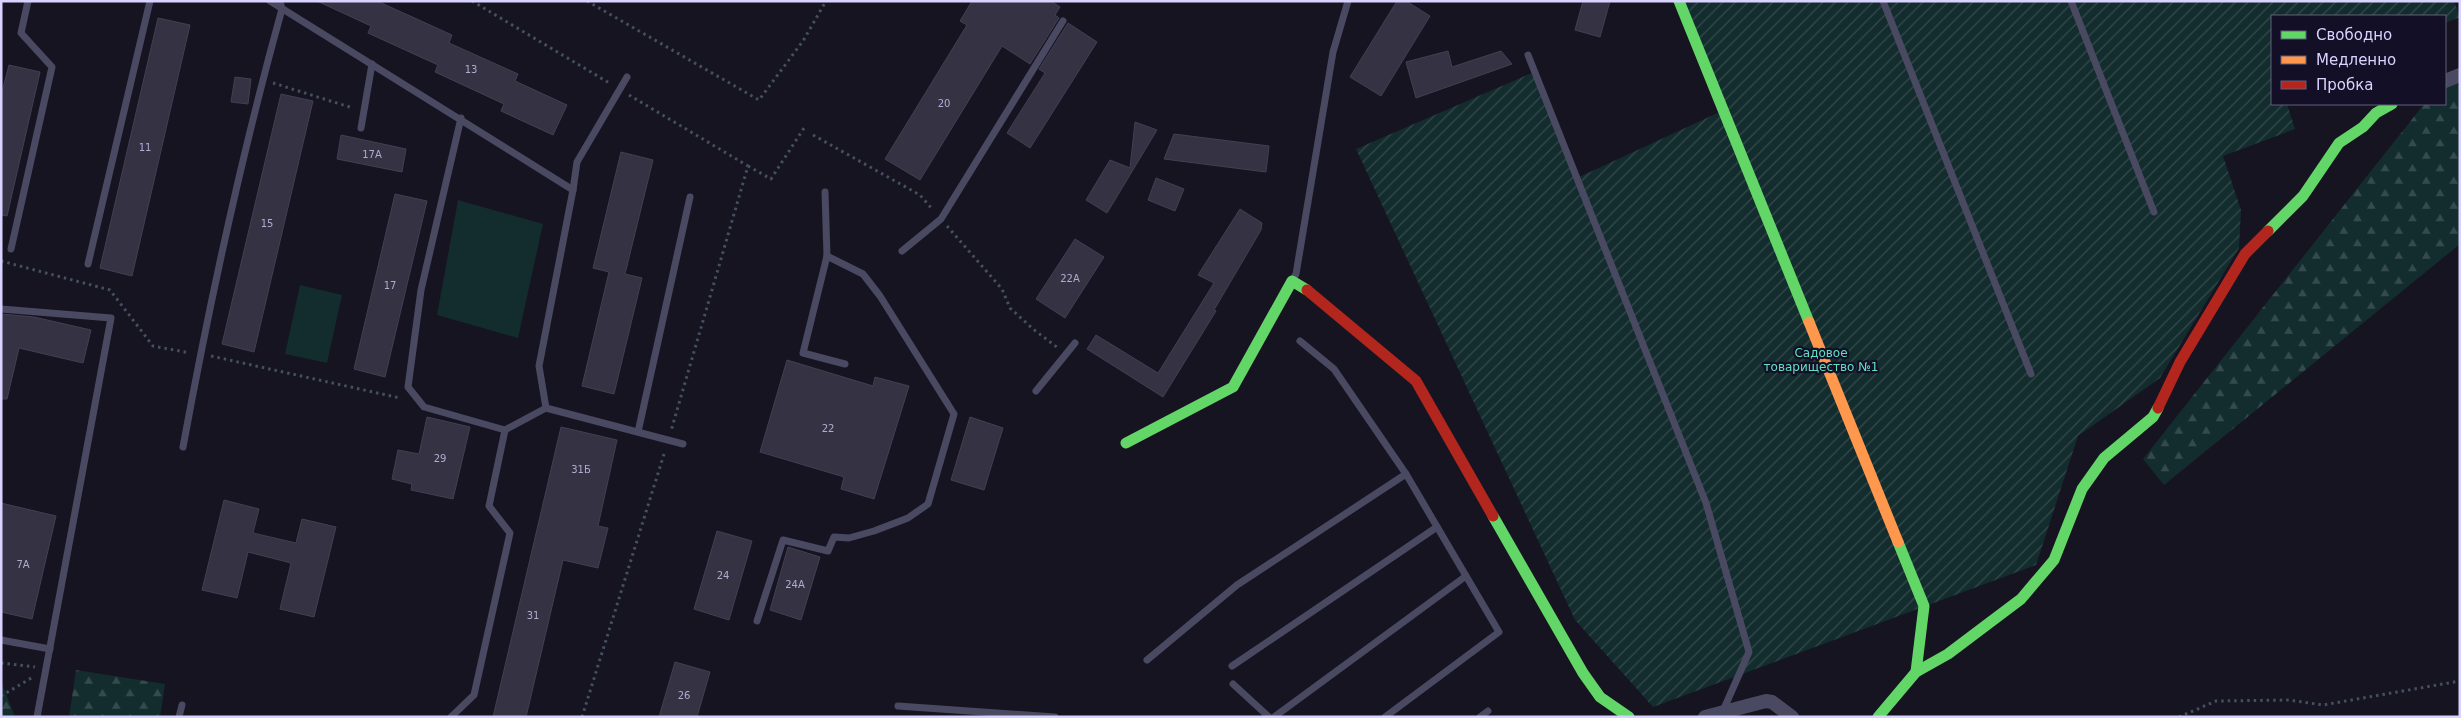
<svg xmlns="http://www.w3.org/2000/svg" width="2461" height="718" viewBox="0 0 2461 718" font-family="'DejaVu Sans',sans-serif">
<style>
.forest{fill:url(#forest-firs)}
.park{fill:#132c2d}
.garden{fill:url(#garden-furrows)}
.building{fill:#343243;stroke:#433f54}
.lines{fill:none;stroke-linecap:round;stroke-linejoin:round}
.path{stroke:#44505f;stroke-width:3;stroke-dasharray:2.5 4;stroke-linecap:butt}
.lane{stroke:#4a4962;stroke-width:7}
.street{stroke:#4a4962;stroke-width:14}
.fast{stroke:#63d668;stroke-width:11}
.slow{stroke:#ff974d;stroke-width:11}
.jam{stroke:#b3261e;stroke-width:11}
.labels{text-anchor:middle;stroke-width:4.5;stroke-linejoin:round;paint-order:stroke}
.number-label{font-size:10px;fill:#b0acd0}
.park-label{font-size:12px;fill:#5fe0c0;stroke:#130f26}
</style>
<defs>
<pattern id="forest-firs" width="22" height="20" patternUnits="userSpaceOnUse" patternTransform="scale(1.25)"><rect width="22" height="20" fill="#132c2d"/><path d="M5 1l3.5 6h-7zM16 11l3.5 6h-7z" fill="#354a4c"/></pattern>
<pattern id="garden-furrows" width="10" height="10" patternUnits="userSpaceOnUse" patternTransform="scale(1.25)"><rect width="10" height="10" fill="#132c2d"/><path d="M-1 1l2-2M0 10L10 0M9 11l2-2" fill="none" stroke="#354a4c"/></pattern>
</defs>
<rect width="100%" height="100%" fill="#161421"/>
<!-- forest -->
<g class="forest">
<path d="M2445 79 2460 85V244L2164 485 2143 459 2424 104H2445Z"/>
<path d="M76 670 165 684 160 717H69Z"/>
<path d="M1 681 15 717H1Z"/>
</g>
<!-- park -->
<g class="park">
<path d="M458 200 543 224 518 338 437 315Z"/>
<path d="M300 285 342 295 327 363 285 354Z"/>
</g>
<!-- garden -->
<path class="garden" d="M1679 1H2454L2460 17 2445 23V16H2272V104H2287L2295 129 2223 156 2241 210 2239 248 2160 378 2078 436 2036 565 1653 707 1575 620 1356 149 1534 72 1577 178 1724 110Z"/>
<!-- building -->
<g class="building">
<path d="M317 1H377L452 35 449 43 518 74 515 81 567 105 553 135 501 111 504 104 435 72 438 65 368 33 371 26Z"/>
<path d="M972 1H1051L1060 7 1055 15 1059 18 1030 64 1002 46 920 180 885 159 967 25 960 21Z"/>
<path d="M1397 1H1406L1430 16 1381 96 1350 77Z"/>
<path d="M1583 1H1610L1600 37 1575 30Z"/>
<path d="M158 18 190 25 132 276 100 268Z"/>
<path d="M1068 23 1097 42 1030 148 1007 133 1045 73 1039 69Z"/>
<path d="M1448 51 1452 67 1501 51 1512 64 1416 98 1406 62Z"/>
<path d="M9 65 40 72 7 216 1 215V96Z"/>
<path d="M235 77 251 79 248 104 231 102Z"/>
<path d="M281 94 313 101 254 352 222 344Z"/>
<path d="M1135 122 1157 130 1107 213 1086 200 1110 160 1130 168Z"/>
<path d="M1174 134 1269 146 1266 172 1164 159Z"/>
<path d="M341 135 406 149 402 172 337 159Z"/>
<path d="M621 152 653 160 625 274 642 278 614 394 582 386 609 272 593 268Z"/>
<path d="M1156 178 1184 189 1175 211 1148 200Z"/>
<path d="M395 194 427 201 385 377 354 369Z"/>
<path d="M1240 209 1262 223 1261 230 1214 310 1216 311 1163 397 1087 349 1096 335 1158 373 1214 283 1198 275Z"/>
<path d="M1075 239 1104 257 1065 318 1036 299Z"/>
<path d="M1 314 34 317 91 330 83 363 19 348 7 399H1Z"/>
<path d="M787 360 873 386 875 377 909 386 874 499 841 489 844 477 760 452Z"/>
<path d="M427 417 470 427 453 499 411 490 412 484 392 479 398 450 419 454Z"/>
<path d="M970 417 1003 428 984 490 951 480Z"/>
<path d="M561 427 617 440 598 526 608 528 598 568 563 560 526 717H493Z"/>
<path d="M224 500 259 509 253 533 296 543 302 519 336 527 314 617 280 609 291 563 248 552 237 598 202 590Z"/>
<path d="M1 503 56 516 32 619 1 612Z"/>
<path d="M717 531 752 541 729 620 694 609Z"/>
<path d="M788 547 820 557 801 620 770 610Z"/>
<path d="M675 662 710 672 697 717H659Z"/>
</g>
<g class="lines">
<!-- path -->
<g class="path">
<path d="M472 1 611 84"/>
<path d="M587 1 759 100 803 41 826 1"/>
<path d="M273 83 353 108"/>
<path d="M629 95 748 166 671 431"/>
<path d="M813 135 920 195 933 210"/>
<path d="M748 166 771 179 804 128"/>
<path d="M947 226 1002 289 1010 308 1033 329 1058 348"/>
<path d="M1 261 110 290 153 346 190 353"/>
<path d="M211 356 400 398"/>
<path d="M1 663 35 667"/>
<path d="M1 696 33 677"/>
<path d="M582 717 665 451"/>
<path d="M2179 717 2216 701 2289 700 2323 705 2460 681"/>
</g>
<!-- lane -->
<g class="lane">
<path d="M270 1 573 190 577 162 627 77"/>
<path d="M1883 1 2031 374"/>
<path d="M2071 1 2154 212"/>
<path d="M1528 55 1706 503 1749 652 1722 713"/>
<path d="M461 118 421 290 408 387 424 407 505 430 546 408"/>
<path d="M361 128 372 64"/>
<path d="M573 190 539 366 546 408 683 444"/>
<path d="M825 192 827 256 803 353 845 364"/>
<path d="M11 249 52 67 21 33 28 1"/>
<path d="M902 251 941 219 1063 21"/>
<path d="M88 264 150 1"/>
<path d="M1292 281 1296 274 1333 52 1348 1"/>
<path d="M1 309 111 318 37 717"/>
<path d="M1300 341 1334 369 1406 474"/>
<path d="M1036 391 1075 343"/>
<path d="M638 432 690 197"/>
<path d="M183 447C210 300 242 153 282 9L280 1"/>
<path d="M757 621 783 540 828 551 834 537 849 538 874 531 908 518 928 504 954 414 880 296 863 274 827 256"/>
<path d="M1 640 50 649"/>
<path d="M1147 660 1237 585 1406 474 1499 632 1385 717"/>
<path d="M1232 666 1437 527"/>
<path d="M1233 684 1269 717"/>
<path d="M898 706 1055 717"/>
<path d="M179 717 182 705"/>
<path d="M451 717 474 695 510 533 489 506 505 430"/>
<path d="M1274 717 1466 576"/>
<path d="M1480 717 1488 711"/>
</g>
<!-- street -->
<g class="street">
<path d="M2445 81 2460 75"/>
<path d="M1705 717 1766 701 1772 702 1792 717"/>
</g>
<!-- fast -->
<g class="fast">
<path d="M1679 1 1809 322"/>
<path d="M2268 231 2303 196 2339 143 2363 127 2376 113 2392 104"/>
<path d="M1126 443 1233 387 1292 281 1307 290"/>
<path d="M1493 516 1583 673 1600 697 1629 717"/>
<path d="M1898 542 1924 606 1916 672"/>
<path d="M1878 717 1916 672 1948 654 2021 599 2054 560 2082 489 2104 458 2153 417 2158 408"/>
</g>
<!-- slow -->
<path class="slow" d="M1809 322 1898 542"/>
<!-- jam -->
<g class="jam">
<path d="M1307 290 1416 381 1493 516"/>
<path d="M2158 408 2180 362 2245 254 2268 231"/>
</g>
</g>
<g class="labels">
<!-- number labels -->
<g class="number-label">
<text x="471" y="73">13</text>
<text x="944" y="107">20</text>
<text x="145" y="151">11</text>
<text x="372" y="158">17А</text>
<text x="267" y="227">15</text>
<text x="1070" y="282">22А</text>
<text x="390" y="289">17</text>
<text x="828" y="432">22</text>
<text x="440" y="462">29</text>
<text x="581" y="473">31Б</text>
<text x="23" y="568">7А</text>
<text x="723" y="579">24</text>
<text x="795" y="588">24А</text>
<text x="533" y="619">31</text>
<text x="684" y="699">26</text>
</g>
<!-- park labels -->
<g class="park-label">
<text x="1821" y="357">Садовое<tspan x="1821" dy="14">товарищество №1</tspan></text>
</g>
</g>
<!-- border -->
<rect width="2461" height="718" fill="none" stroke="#d9d4ff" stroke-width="5"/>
<!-- legend -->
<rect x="2271" y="15" width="175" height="90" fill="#130f26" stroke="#625e7d"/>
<rect x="2281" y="31" width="25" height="8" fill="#63d668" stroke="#625e7d"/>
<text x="2316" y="40" font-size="15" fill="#d9d4ff">Свободно</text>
<rect x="2281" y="56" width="25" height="8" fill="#ff974d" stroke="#625e7d"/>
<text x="2316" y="65" font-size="15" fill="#d9d4ff">Медленно</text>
<rect x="2281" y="81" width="25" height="8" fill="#b3261e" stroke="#625e7d"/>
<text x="2316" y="90" font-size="15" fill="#d9d4ff">Пробка</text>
</svg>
